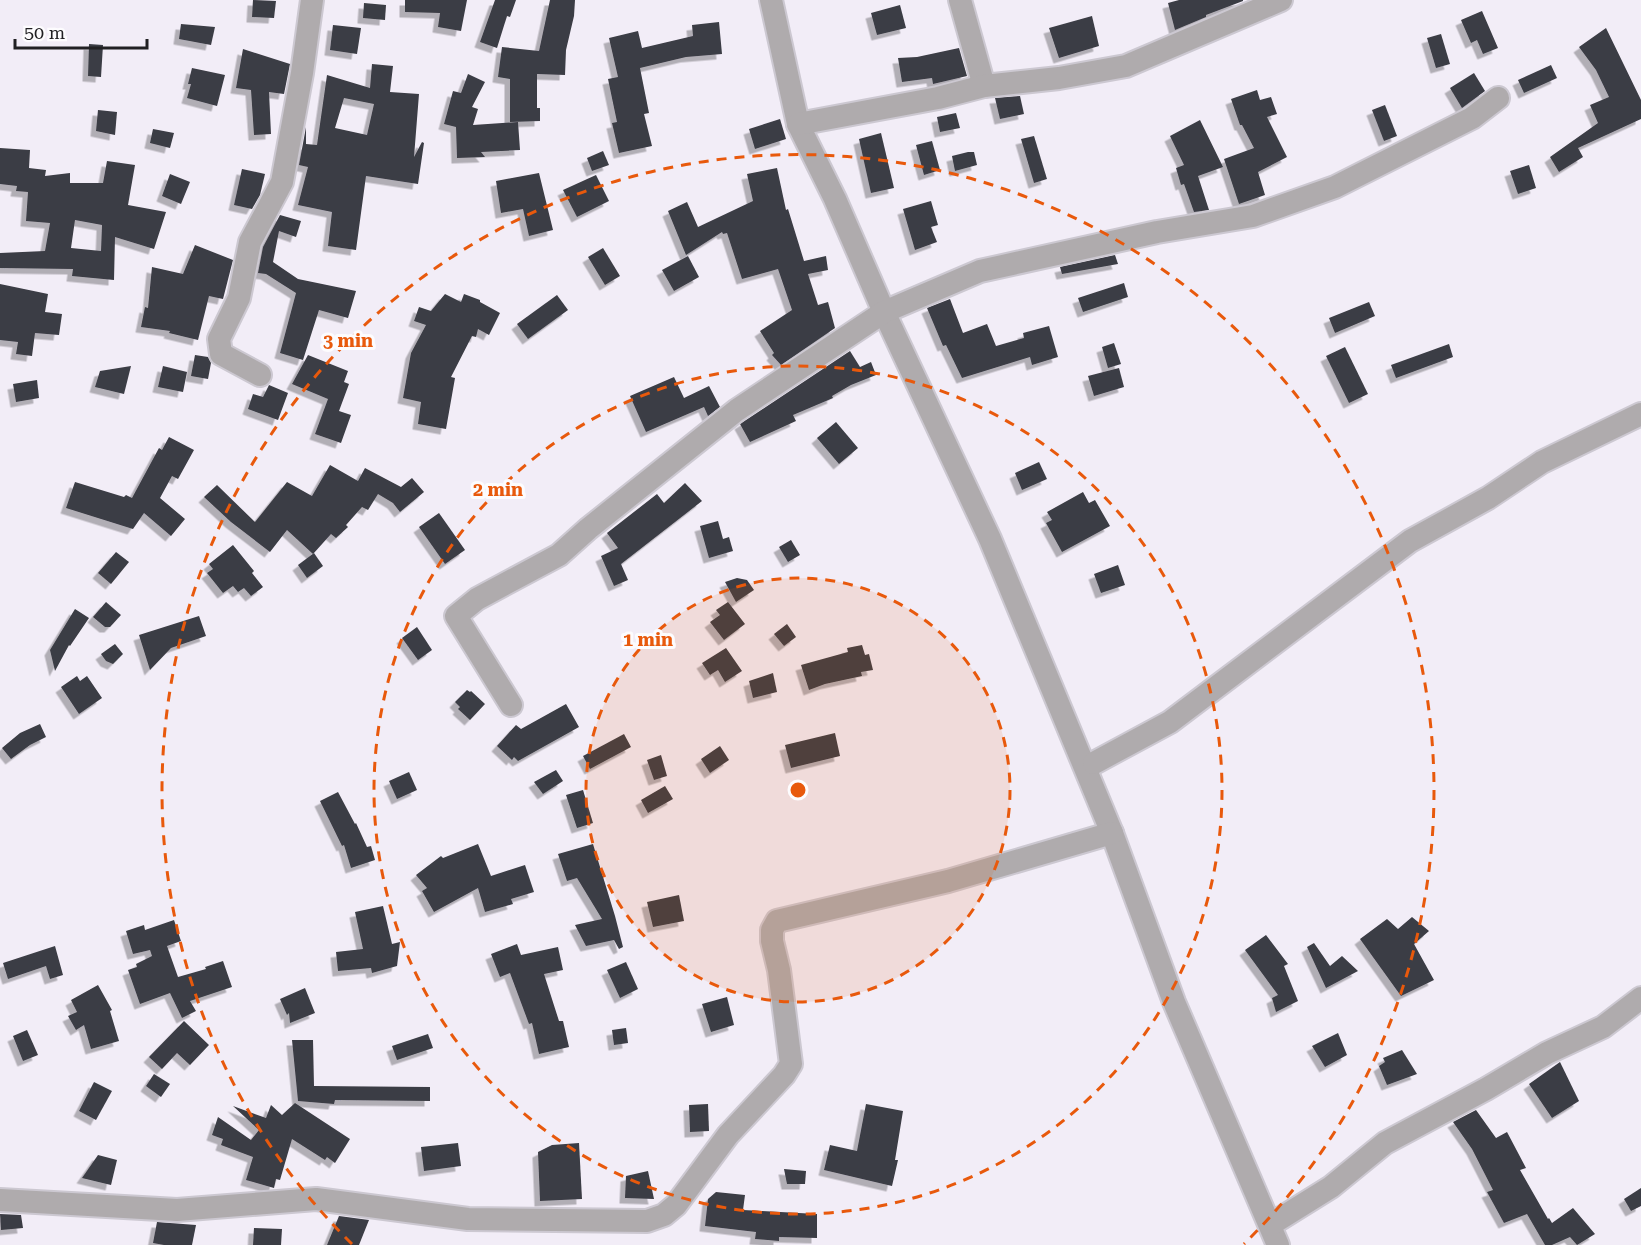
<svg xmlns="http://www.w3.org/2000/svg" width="1641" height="1245" viewBox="0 0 1641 1245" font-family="'Roboto Serif',serif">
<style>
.building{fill:#3b3c44;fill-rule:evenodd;filter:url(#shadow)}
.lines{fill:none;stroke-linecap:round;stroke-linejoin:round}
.minor-casing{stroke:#ccc8d1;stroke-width:26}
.minor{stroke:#afabad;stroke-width:22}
.ring{fill:none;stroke:#e8590c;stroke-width:3;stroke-dasharray:10 8}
.centre{fill:#e8590c;stroke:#fdfcfe;stroke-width:3}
.ring-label{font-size:18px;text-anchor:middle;font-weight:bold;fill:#e8590c;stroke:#fdfcfe;stroke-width:6;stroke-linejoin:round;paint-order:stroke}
</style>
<defs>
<filter id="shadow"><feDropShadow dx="-5.5" dy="5.5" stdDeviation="0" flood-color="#0004"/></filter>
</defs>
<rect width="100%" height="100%" fill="#f2edf7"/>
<!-- building -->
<g class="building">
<path d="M253 0 276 1 274 18 252 17Z"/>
<path d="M405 0H467L461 31 438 27 440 13 405 12Z"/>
<path d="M495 0H516L510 17 507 16 497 48 480 42Z"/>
<path d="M550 0H575L574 16 566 50 565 75 537 74V108H540V121L510 122V79L498 77 502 47 539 51Z"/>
<path d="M1179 0H1243V1L1206 15V17L1175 30 1168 3Z"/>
<path d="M364 3 386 5 385 20 363 18Z"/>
<path d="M900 5 906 28 877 35 871 13Z"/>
<path d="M1482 11 1498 48 1483 54 1477 40 1471 43 1461 20Z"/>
<path d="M1092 16 1099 46 1059 58 1049 28Z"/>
<path d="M719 22 722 54 686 57 640 68 649 113 644 114 652 146 619 153 612 123 617 122 608 79 618 77 609 38 638 31 642 48 693 36 692 25Z"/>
<path d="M181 24 215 27 211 45 179 39Z"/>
<path d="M333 25 361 28 357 54 330 50Z"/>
<path d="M1606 28 1641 100V119L1578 148 1583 157 1559 172 1550 157 1598 123 1590 105 1609 97 1596 70 1579 47Z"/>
<path d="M1441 34 1450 64 1436 68 1427 38Z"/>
<path d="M89 44 103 45 101 77 88 76Z"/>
<path d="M959 48 967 76 933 84 932 78 902 82 898 58 917 57Z"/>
<path d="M243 49 290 64 284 94 269 92 271 134 254 135 251 90 236 88Z"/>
<path d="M372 64 393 66 390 92 419 94 414 157 422 142 424 143 418 184 366 176 356 250 328 246 332 212 298 205 308 167 299 165 306 127V144L317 145 327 75 370 88ZM344 98 374 104 367 135 335 128Z"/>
<path d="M1551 65 1557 78 1524 93 1518 80Z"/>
<path d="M192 68 225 75 217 106 187 98 191 84H188Z"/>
<path d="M1474 73 1485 91 1462 108 1450 88Z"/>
<path d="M468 74 485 82 472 107 478 109 473 125 518 122 520 150 481 152 485 157 457 158 456 127 444 124 453 91 461 93Z"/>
<path d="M1257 90 1260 100 1271 97 1277 114 1267 117 1287 157 1258 172 1265 195 1239 204 1224 159 1254 148 1242 125H1240L1231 99Z"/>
<path d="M1020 96 1024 114 1000 119 995 98Z"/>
<path d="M1385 105 1397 136 1384 141 1372 110Z"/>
<path d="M98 110 117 112 115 135 96 131Z"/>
<path d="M956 113 960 128 940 132 937 117Z"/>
<path d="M780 119 786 139 755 149 749 129Z"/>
<path d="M1200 120 1223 167 1198 176 1209 210 1194 212 1184 184 1181 185 1176 168 1184 165 1170 136Z"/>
<path d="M153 129 174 133 170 148 150 143Z"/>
<path d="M881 133 894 188 871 193 859 139Z"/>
<path d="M1034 136 1047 179 1034 183 1021 139Z"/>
<path d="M932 141 940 170 924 175 916 145Z"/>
<path d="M0 148 30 150 29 168 46 170 45 176 70 173V183H103L107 161 135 165 128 205 166 212 154 249 115 237 114 280 72 276 73 269 0 268V253L45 251 50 223 26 221 28 192 16 191 17 186 0 184ZM75 220 102 225 101 251 71 248Z"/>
<path d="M603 151 609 165 592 171 587 158Z"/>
<path d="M968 152H974L977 165 955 171 952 156Z"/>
<path d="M1529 165 1536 188 1518 194 1510 171Z"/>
<path d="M777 168 786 210 788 209 804 261 826 256 828 270 808 274 818 305 828 302 835 328 781 365 772 355 774 353 760 331 792 310 778 269 742 279 727 233 723 234 722 232 686 255 668 211 687 202 698 227 753 201 747 174Z"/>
<path d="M242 169 265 174 260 195 252 209 234 205Z"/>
<path d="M539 173 553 230 529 236 523 209 501 213 496 181Z"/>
<path d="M170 174 190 182 181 204 162 196Z"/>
<path d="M596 175 609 201 577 217 563 190Z"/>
<path d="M931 201 938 225 931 227 937 242 915 250 903 209Z"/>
<path d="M280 215 301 221 296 237 279 231 273 262 298 279 356 291 348 318 319 310 303 360 280 353 296 293 266 274 258 273 263 247Z"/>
<path d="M195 245 233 260 223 299 209 296 198 340 169 333 170 331 141 327 145 307 148 308 152 267 183 274Z"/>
<path d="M603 248 620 276 605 285 588 257Z"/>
<path d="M1115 255 1118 264 1062 274 1060 267Z"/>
<path d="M688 256 699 277 674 291 662 270Z"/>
<path d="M1124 283 1128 297 1083 312 1078 298Z"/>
<path d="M0 284 48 294 45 312 62 314 59 335 35 333 32 356 16 354 18 342 0 340Z"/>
<path d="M445 294 461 302 464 294 480 300V302L500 313 489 335 478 329 476 337 472 336 451 377 455 378 446 429 418 424 421 402 403 398 411 353 426 325 414 321 419 307 431 311Z"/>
<path d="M557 295 568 310 528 339 517 324Z"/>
<path d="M950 299 963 333 987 324 996 346 1024 338 1023 333 1049 326 1058 357 1032 365 1030 357 962 378 946 345 943 346 927 308Z"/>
<path d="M1369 302 1375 316 1335 333 1329 318Z"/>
<path d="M1114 343 1121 364 1108 368 1102 347Z"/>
<path d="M1449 344 1453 357 1396 378 1391 365Z"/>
<path d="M1345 347 1368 394 1349 403 1326 356Z"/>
<path d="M850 351 860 367 871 362 876 375 851 385 832 396 833 398 793 415 796 421 750 442 740 424Z"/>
<path d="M195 355 208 357 211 363 208 379 191 376Z"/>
<path d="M308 355 348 371 344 382 349 384 339 411 351 415 341 443 315 434 328 399 292 384Z"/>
<path d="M131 366 124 394 95 387 100 371Z"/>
<path d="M163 366 187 372 183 392 158 387Z"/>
<path d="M1119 368 1124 387 1094 396 1088 376Z"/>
<path d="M674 377 684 398 709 386 720 407 708 416 704 407 646 432 630 396Z"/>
<path d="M37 380 39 398 16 402 13 384Z"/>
<path d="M269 385 288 393 278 420 248 409 253 394 263 397Z"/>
<path d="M836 422 858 448 839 464 817 438Z"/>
<path d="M169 437 194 450 178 479 172 476 160 498 185 519 171 536 144 513 133 529 66 508 75 482 124 497 126 495 132 498 159 448 162 450Z"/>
<path d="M1039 462 1047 479 1022 490 1015 473Z"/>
<path d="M330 465 358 481 365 468 401 487 412 478 424 492 400 512 393 503 378 494 368 510 362 507 346 525 348 527 336 538 331 534 313 554 287 530 270 552 231 522 204 497 217 485 255 522 287 482 312 496Z"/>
<path d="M685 483 702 501 621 564 628 580 614 586 601 556 618 548 607 533 657 494 664 503Z"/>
<path d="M1083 492 1089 503 1095 500 1110 526 1062 552 1046 523 1052 520 1047 512Z"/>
<path d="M439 513 465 550 445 564 419 527Z"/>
<path d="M718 521 723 539 729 537 733 551 709 558 700 526Z"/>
<path d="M791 540 800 555 788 562 779 547Z"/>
<path d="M233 545 254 571 252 573 263 587 251 596 244 588 238 592 233 586 223 593 207 573 213 569 209 564Z"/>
<path d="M116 552 129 562 111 584 98 573Z"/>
<path d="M314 553 323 566 307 578 298 565Z"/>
<path d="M1118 565 1125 585 1101 593 1094 574Z"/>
<path d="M737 578 747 580 754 590 736 602 725 582Z"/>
<path d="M106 602 121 615 110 627H105L93 617Z"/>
<path d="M728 602 745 624 724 640 710 622 720 615 716 610Z"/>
<path d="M75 609 89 618 70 646 69 645 55 671 50 650Z"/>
<path d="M199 616 206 636 171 648 150 670 139 635Z"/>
<path d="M787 624 796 637 784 646 774 634Z"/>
<path d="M417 627 432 650 418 660 402 638Z"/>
<path d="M115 644 123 654 113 664 106 661 101 654Z"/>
<path d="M862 645 865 655 869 654 873 670 861 672 862 676 825 684 809 690 801 665 848 652 847 648Z"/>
<path d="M726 648 742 671 725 682 718 670 710 675 702 663Z"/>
<path d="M773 673 777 692 753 698 749 681Z"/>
<path d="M77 676 80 681 87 676 102 698 79 714 61 687Z"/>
<path d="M467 690 470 692 471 691 485 704 470 720 458 709 460 707 455 702Z"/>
<path d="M566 704 579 727 518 761 514 757 512 760 497 746 516 725 521 729Z"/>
<path d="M40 724 46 737 30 745 11 759 2 748 20 733Z"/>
<path d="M835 733 840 756 791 768 785 745Z"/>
<path d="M624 734 631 747 590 769 583 756Z"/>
<path d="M720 746 729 760 710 773 701 759Z"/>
<path d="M661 755 667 776 654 780 647 760Z"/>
<path d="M556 770 563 781 543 794 534 782Z"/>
<path d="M409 772 417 790 397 799 389 781Z"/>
<path d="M665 786 673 799 648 813 641 800Z"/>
<path d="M583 790 593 823 577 828 566 795Z"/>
<path d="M338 792 355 824 356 823 367 847 371 846 375 860 351 868 344 845 342 846 320 801Z"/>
<path d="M478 844 491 876 525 865 534 892 511 899 513 904 485 912 478 888 434 912 422 891 427 888 416 875 441 856 443 858Z"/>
<path d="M593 844 615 916 623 947 619 949 614 940 586 946 575 925 602 919 577 878 567 881 558 854Z"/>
<path d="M679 895 684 921 653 927 647 902Z"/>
<path d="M383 906 392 944 400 942 397 966 372 973 371 968 338 971 336 952 363 949 355 912Z"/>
<path d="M1412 917 1429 931 1414 944 1434 980 1401 996 1360 939 1387 919 1398 929Z"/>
<path d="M174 920 181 941 167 946 178 977 206 969 205 967 223 961 232 987 190 1001 196 1011 182 1018 170 993 140 1004 128 970 137 967 136 964 152 956 150 950 133 954 126 931 144 925 145 930Z"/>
<path d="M1266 935 1288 964 1284 966 1298 1001 1276 1012 1272 998 1278 995 1245 950Z"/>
<path d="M1314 943 1330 966 1342 956 1358 971 1326 988 1307 947Z"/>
<path d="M517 944 521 955 558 947 563 970 544 974 559 1021H563L569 1047 539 1054 532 1023 529 1024 510 973 500 977 491 954Z"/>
<path d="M55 946 63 975 50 979 46 966 8 979 3 963Z"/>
<path d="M626 962 638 989 620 998 607 970Z"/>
<path d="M98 985 112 1010 110 1011 119 1041 91 1049 84 1025 76 1030 68 1016 77 1012 71 1000Z"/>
<path d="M305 988 315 1013 290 1023 289 1013 287 1015 280 999Z"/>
<path d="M727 997 734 1025 711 1032 702 1004Z"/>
<path d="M184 1021 209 1045 190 1065 177 1053 162 1069 149 1057Z"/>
<path d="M626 1028 628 1043 614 1045 612 1030Z"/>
<path d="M27 1030 38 1055 23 1061 13 1036Z"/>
<path d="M1338 1033 1347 1055 1325 1067 1312 1046Z"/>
<path d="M428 1034 433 1048 397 1060 392 1046Z"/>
<path d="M292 1040H313L314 1086 430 1087V1101L335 1100 334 1104 298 1101Z"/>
<path d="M1402 1050 1417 1074 1387 1085 1379 1066 1385 1062 1383 1058Z"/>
<path d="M1560 1062 1579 1101 1552 1118 1529 1084Z"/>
<path d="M154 1074 170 1084 161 1097 146 1086Z"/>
<path d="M94 1082 112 1091 96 1120 79 1111Z"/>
<path d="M295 1103 350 1139 335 1163 327 1157 325 1160 292 1139 280 1180 276 1179 274 1188 246 1180 253 1157 221 1145 223 1139 212 1135 218 1117 251 1140 259 1130 233 1106 266 1118 271 1105 282 1115Z"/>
<path d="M708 1104 709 1131 690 1132 689 1105Z"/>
<path d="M866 1104 903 1111 895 1160H898L892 1186 824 1170 830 1145 857 1151Z"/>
<path d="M1476 1110 1496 1138 1507 1132 1526 1168 1520 1170 1548 1219 1549 1218 1552 1223 1573 1208 1595 1234 1577 1245 1570 1237 1552 1245H1545L1527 1214 1504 1223 1487 1192 1493 1190 1472 1149 1453 1122Z"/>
<path d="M458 1143 461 1166 424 1171 421 1147Z"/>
<path d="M579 1143 582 1199 540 1201 538 1152 552 1145Z"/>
<path d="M98 1155 117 1160 111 1185 82 1178Z"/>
<path d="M784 1169 806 1171 805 1184H787Z"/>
<path d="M648 1171 654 1199 625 1198 626 1176Z"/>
<path d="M1641 1188V1206L1631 1211 1624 1199Z"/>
<path d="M716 1192 745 1195 743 1210 817 1214V1238L779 1237V1241L755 1239 756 1232 705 1226 708 1199Z"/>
<path d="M0 1214 21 1215 23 1228 1 1230Z"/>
<path d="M339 1216 369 1220 359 1245H327Z"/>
<path d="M157 1222 196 1225 192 1245H164L153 1243Z"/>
<path d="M254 1228 282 1229 281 1245H253Z"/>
</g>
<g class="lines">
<defs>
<g id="minor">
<path d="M771 0 798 124 835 199 884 312 990 539 1112 833 1174 1002 1278 1245"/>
<path d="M960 0 984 86"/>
<path d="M798 124 938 98 984 86 1059 78 1126 66 1281 0"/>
<path d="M260 375 221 354 219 339 239 298 250 242 282 182 302 73 312 0"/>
<path d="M511 705 456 616 477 599 559 555 588 529 737 410 884 312 980 271 1157 232 1253 216 1335 187 1472 118 1498 98"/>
<path d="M1094 763 1170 722 1410 541 1488 498 1542 462 1641 414"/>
<path d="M0 1200 177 1210 316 1199 468 1219 647 1221 664 1215 676 1205 728 1135 784 1075 791 1064 779 970 772 941V930L777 921 948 881 1112 833"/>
<path d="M1270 1225 1331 1187 1385 1143 1486 1089 1547 1053 1603 1027 1641 998"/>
</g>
</defs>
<!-- minor casing -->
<use href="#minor" class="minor-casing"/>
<!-- minor -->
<use href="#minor" class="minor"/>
</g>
<!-- distance rings -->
<circle cx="798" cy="790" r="212" fill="#e8590c" fill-opacity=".12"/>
<g class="ring">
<circle cx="798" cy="790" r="212"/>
<circle cx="798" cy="790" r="424"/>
<path d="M352 1244A636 636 0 1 1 1244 1244"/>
</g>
<circle cx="798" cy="790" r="9" class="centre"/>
<g class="ring-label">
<text x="348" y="347">3 min</text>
<text x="498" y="496">2 min</text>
<text x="648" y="646">1 min</text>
</g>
<!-- scale -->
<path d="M15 39v9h132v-9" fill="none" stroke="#212023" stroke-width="3"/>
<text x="24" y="39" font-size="18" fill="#212023" stroke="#fdfcfe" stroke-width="4.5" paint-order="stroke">50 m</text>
</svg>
